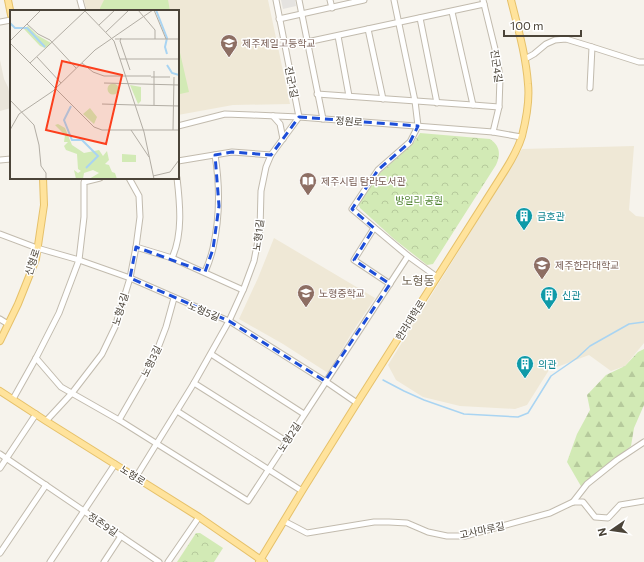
<svg xmlns="http://www.w3.org/2000/svg" width="644" height="562" viewBox="0 0 644 562" font-family="Commissioner,'Noto Sans KR',sans-serif">
<style>
.residential{fill:#eae5da}
.education{fill:#efe8d6}
.forest{fill:url(#forest-firs)}
.park{fill:url(#park-crowns)}
.pitch{fill:#d2eab5}
.parking{fill:#e5e3e0}
.lines{fill:none;stroke-linecap:round;stroke-linejoin:round}
.stream{stroke:#a9d4f2;stroke-width:1.5}
.minor-casing{stroke:#c2bbae;stroke-width:7}
.major-casing{stroke:#e6c16a;stroke-width:8}
.minor{stroke:#fff;stroke-width:5}
.major{stroke:#ffe39c;stroke-width:6}
.marked{fill:none;stroke:#1d4ed8;stroke-width:3;stroke-dasharray:8 5;stroke-linejoin:round}
.labels{text-anchor:middle;stroke-width:3;stroke-linejoin:round;paint-order:stroke}
.education-label{font-size:10px;fill:#785e54;stroke:#fff;text-anchor:start}
.street-label{font-size:10px;fill:#4b4439;stroke:#fff}
.park-label{font-size:10px;fill:#4a7f2a;stroke:#fff}
.culture-label{font-size:10px;fill:#0d838f;stroke:#fff;text-anchor:start}
.quarter-label{font-size:12px;fill:#6e6250;stroke:#fff}
.inset-river{fill:none;stroke:#a9d4f2;stroke-width:2}
.inset-road{fill:none;stroke:#b2ada4;stroke-width:1}
.view{fill:#fc3f1d;fill-opacity:0.15;stroke:#fc3f1d;stroke-width:2}
.inset-edge{fill:none;stroke:#4b4439;stroke-width:2}
</style>
<defs>
<pattern id="forest-firs" width="22" height="20" patternUnits="userSpaceOnUse"><rect width="22" height="20" fill="#d2eab5"/><path d="M5 1l3.5 6h-7zM16 11l3.5 6h-7z" fill="#b6ca9c"/></pattern>
<pattern id="park-crowns" width="20" height="18" patternUnits="userSpaceOnUse"><rect width="20" height="18" fill="#d2eab5"/><path d="M2 6a3 3 0 1 1 6 0M12 15a3 3 0 1 1 6 0" fill="none" stroke="#b6ca9c"/></pattern>
</defs>
<rect width="100%" height="100%" fill="#f6f3ec"/>
<!-- residential -->
<path class="residential" d="M0 60 4 79 8 87 11 101V108L0 111Z"/>
<!-- education -->
<g class="education">
<path d="M84 0H268L290 104 233 105 178 115V11H87Z"/>
<path d="M634 146 629 210 636 216 644 217V343L625 366 611 371 589 355 549 370 527 405 515 409 460 406 423 397 396 380 388 365 522 149Z"/>
<path d="M274 238 375 298 351 334 328 373 283 344 239 319 258 278Z"/>
</g>
<!-- forest -->
<path class="forest" d="M644 349V405L634 428 631 446 582 488 567 462 577 434 590 410 587 395 606 375 625 366 638 352Z"/>
<!-- park -->
<g class="park">
<path d="M420 133 490 139C500 146 501 154 496 165L433 264 427 265 394 239 360 208 358 202 379 174 414 142Z"/>
<path d="M196 533H200L223 548 214 562H177Z"/>
</g>
<!-- pitch -->
<g class="pitch">
<path d="M104 0H168L170 11H100V8Z"/>
<path d="M178 44 189 92 180 94 179 90H178Z"/>
</g>
<!-- parking -->
<path class="parking" d="M281 0H295L296 6 283 9Z"/>
<g class="lines">
<!-- stream -->
<path class="stream" d="M383 380 404 391 424 400 464 414 518 417 528 413 551 376 577 358 590 346 629 324 644 322"/>
<defs>
<g id="minor">
<path d="M80 0 83 11"/>
<path d="M299 0 323 119"/>
<path d="M330 0 332 8"/>
<path d="M394 0 415 101 418 126 410 142 378 170 352 209 408 256 437 277"/>
<path d="M483 0 497 57 500 78 499 107 493 132"/>
<path d="M452 12 473 105"/>
<path d="M420 18 437 103"/>
<path d="M279 19 364 0"/>
<path d="M0 22 11 20"/>
<path d="M368 29 383 99"/>
<path d="M338 36 349 96"/>
<path d="M307 42 484 4"/>
<path d="M592 47 639 62H644"/>
<path d="M525 59 534 54 546 44 555 40 566 39 592 47 590 88"/>
<path d="M317 94 473 105 499 107"/>
<path d="M273 116 280 124 283 139"/>
<path d="M178 126 225 114 252 115 299 117 493 132 521 137"/>
<path d="M0 160 11 159"/>
<path d="M178 161 232 152 271 155"/>
<path d="M374 228 354 260 390 284"/>
<path d="M0 234 37 248 79 260 130 278 231 322 328 383 357 403"/>
<path d="M136 247 172 258 243 290"/>
<path d="M172 258C183 234 180 204 177 178"/>
<path d="M205 272C208 265 211 257 213 248 220 217 220 186 215 155"/>
<path d="M0 319 8 324"/>
<path d="M211 354 304 414"/>
<path d="M36 358 61 387 119 420 248 501C301 419 355 338 408 256"/>
<path d="M194 383 286 441"/>
<path d="M13 399 36 358 59 313 79 260 84 217V182L100 178"/>
<path d="M177 411 302 491"/>
<path d="M119 420 153 361 166 327 174 298"/>
<path d="M46 421 72 393 102 354 115 327 130 278 136 247 140 217 139 196 129 178"/>
<path d="M0 454 159 562"/>
<path d="M0 468 36 414"/>
<path d="M136 477 194 383 229 321 244 288 254 261 260 230 261 191 266 167 271 155 299 117 276 0"/>
<path d="M573 502 587 484 617 460 644 442"/>
<path d="M284 521 307 533 374 522H389L407 523 428 532 447 536H465L550 513 573 502H583L595 517 608 518 620 505 644 501"/>
<path d="M0 553 46 485"/>
<path d="M50 562 115 464"/>
<path d="M104 562 121 536"/>
<path d="M168 562 199 517"/>
</g>
<g id="major">
<path d="M8 0 11 15"/>
<path d="M0 341 18 304 36 259 44 205 43 178"/>
<path d="M0 391 46 421 199 517 264 562"/>
<path d="M259 562 302 491 357 403 504 172C511 161 518 149 522 136 526 120 530 102 528 84 526 56 518 28 511 0"/>
</g>
</defs>
<!-- minor casing -->
<use href="#minor" class="minor-casing"/>
<!-- major casing -->
<use href="#major" class="major-casing"/>
<!-- minor -->
<use href="#minor" class="minor"/>
<!-- major -->
<use href="#major" class="major"/>
</g>
<!-- marked area -->
<path class="marked" d="M299 117 418 126 410 142 378 170 352 209 374 228 354 260 390 284 325 381 229 321 130 278 136 247 205 272 213 249 219 206 215 155 232 152 271 155Z"/>
<!-- icons -->
<defs>
<symbol id="school-pin" viewBox="-11 -11 22 30"><path d="M0 17L-7.5 6A9.5 9.5 0 1 1 7.5 6Z" fill="#8d6e63" stroke="#fff"/><path d="M0-5L7-2L0 1L-7-2ZM-4 1L0 2.5L4 1V4Q0 6-4 4Z" fill="#fff"/></symbol>
<symbol id="library-pin" viewBox="-11 -11 22 30"><path d="M0 17L-7.5 6A9.5 9.5 0 1 1 7.5 6Z" fill="#8d6e63" stroke="#fff"/><path d="M-6-4Q-3-5.5-.7-3.5V5Q-3 3-6 4ZM6-4Q3-5.5 .7-3.5V5Q3 3 6 4Z" fill="#fff"/></symbol>
<symbol id="building-pin" viewBox="-11 -11 22 30"><path d="M0 17L-7.5 6A9.5 9.5 0 1 1 7.5 6Z" fill="#0f9aa8" stroke="#fff"/><path d="M-4-6H4V6H1V3H-1V6H-4ZM-2.5-4.3h1.7v1.8h-1.7ZM.8-4.3h1.7v1.8H.8ZM-2.5-1h1.7V.8h-1.7ZM.8-1h1.7V.8H.8Z" fill="#fff"/></symbol>
<symbol id="university-pin" viewBox="-11 -11 22 30"><path d="M0 17L-7.5 6A9.5 9.5 0 1 1 7.5 6Z" fill="#8d6e63" stroke="#fff"/><path d="M0-5L7-2L0 1L-7-2ZM-4 1L0 2.5L4 1V4Q0 6-4 4Z" fill="#fff"/></symbol>
</defs>
<g fill-rule="evenodd">
<use href="#school-pin" x="219" y="33" width="20" height="27"/>
<use href="#library-pin" x="298" y="171" width="20" height="27"/>
<use href="#building-pin" x="514" y="206" width="20" height="27"/>
<use href="#university-pin" x="532" y="255" width="20" height="27"/>
<use href="#school-pin" x="296" y="283" width="20" height="27"/>
<use href="#building-pin" x="539" y="285" width="20" height="27"/>
<use href="#building-pin" x="515" y="354" width="20" height="27"/>
</g>
<g class="labels">
<!-- education labels -->
<g class="education-label">
<text x="242" y="47">제주제일고등학교</text>
<text x="321" y="185">제주시립 탐라도서관</text>
<text x="555" y="269">제주한라대학교</text>
<text x="319" y="297">노형중학교</text>
</g>
<!-- street labels -->
<g class="street-label">
<text transform="translate(497 66) rotate(82)" y="4">진군4길</text>
<text transform="translate(292 82) rotate(79)" y="4">진군1길</text>
<text transform="translate(349 121) rotate(4)" y="4">정원로</text>
<text transform="translate(258 235) rotate(-83)" y="4">노형1길</text>
<text transform="translate(32 262) rotate(-73)" y="4">신형로</text>
<text transform="translate(120 309) rotate(-73)" y="4">노형4길</text>
<text transform="translate(204 311) rotate(23)" y="4">노형5길</text>
<text transform="translate(410 320) rotate(-58)" y="4">한라대학로</text>
<text transform="translate(151 361) rotate(-64)" y="4">노형3길</text>
<text transform="translate(289 437) rotate(-57)" y="4">노형2길</text>
<text transform="translate(133 475) rotate(32)" y="4">노형로</text>
<text transform="translate(103 524) rotate(34)" y="4">정존9길</text>
<text transform="translate(482 530) rotate(-12)" y="4">고사마루길</text>
</g>
<!-- park labels -->
<g class="park-label">
<text x="419" y="204">방일리 공원</text>
</g>
<!-- culture labels -->
<g class="culture-label">
<text x="537" y="220">금호관</text>
<text x="562" y="299">신관</text>
<text x="538" y="368">의관</text>
</g>
<!-- quarter labels -->
<g class="quarter-label">
<text x="418" y="285">노형동</text>
</g>
</g>
<!-- overview -->
<g transform="translate(10 10)">
<rect width="169" height="169" fill="#f6f3ec"/>
<path d="M48 114 55 118 62 135 74 143 89 140 93 146 97 141 99 150 95 154 99 155 102 162 105 163 107 169H79L89 163 83 160 74 163 73 169H66L64 160 68 163 71 161 68 159 67 144 56 140 54 136 58 132H54L55 125 45 115Z" fill="#d2eab5"/>
<path d="M18 16 27 25 41 33 35 38 30 36 14 19ZM120 75 131 77V91L128 94ZM80 98 87 107 84 114 73 104Z" fill="#d2eab5"/>
<path d="M97.5 79a5.5 5.5 0 1 1 11 0a5.5 5.5 0 1 1-11 0ZM112 144 126 145V152H112Z" fill="#d2eab5"/>
<path class="inset-river" d="M146 0 157 28 155 37 157 44M0 13 5 18H17L35 37M157 55 162 63 169 65M61 96 54 110 62 130H72L88 146 76 158"/>
<path class="inset-road" d="M74 0 104 31 134 122 144 169M128 0 145 20V29M144 0 156 29M17 14 28 24 40 30 66 58M89 15 105 0M96 22 119 0M111 28 110 31 120 60M105 29H169M0 31 31 0M0 33 84 117 92 120H169M27 47 51 73M110 49H169M20 53 75 1M72 53 83 62 94 66H141M141 67H160M94 73 169 75M0 90 24 115 29 135 31 156 36 163V169M92 94 125 95M125 95 169 96M144 95V61M0 120 9 104 43 81 85 40 143 0M121 120 139 147M163 120 164 67M143 166 160 162 169 150"/>
<path class="view" d="M52 51 112 65 96 134 36 120Z"/>
<rect width="169" height="169" class="inset-edge"/>
</g>
<!-- north arrow -->
<g transform="translate(612 530) rotate(257)" stroke="#ffffff" stroke-width="3" paint-order="stroke">
<path d="M0-3L7 15L0 10L-7 15Z" fill="#4b4439"/>
<text y="-6" font-size="11" font-weight="bold" text-anchor="middle" fill="#4b4439">N</text>
</g>
<!-- scale -->
<path d="M504 30v6h77v-6" fill="none" stroke="#4b4439" stroke-width="2"/>
<text x="510" y="30" font-size="12" fill="#4b4439" stroke="#ffffff" stroke-width="3" paint-order="stroke">100 m</text>
</svg>
